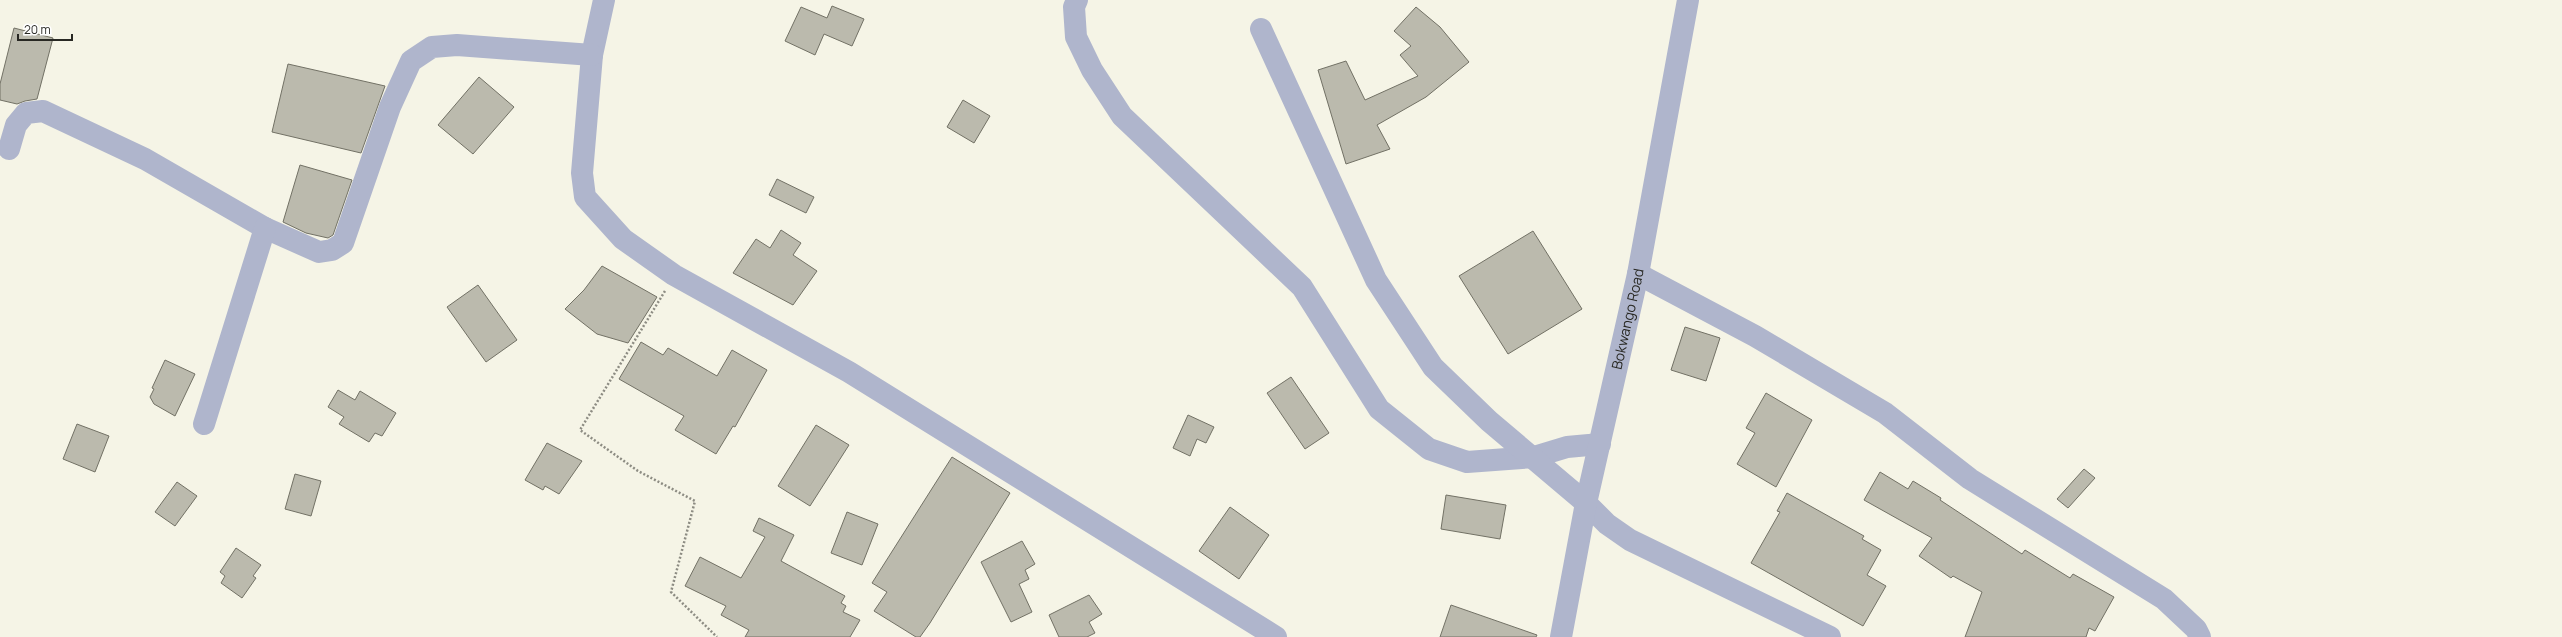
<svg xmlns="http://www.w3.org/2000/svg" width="2562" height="637" viewBox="0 0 2562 637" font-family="Manrope,sans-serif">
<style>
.building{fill:#bbbaad;stroke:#727165}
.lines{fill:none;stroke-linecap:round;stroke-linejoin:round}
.path{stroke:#8d8c83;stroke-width:2.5;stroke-dasharray:2 2;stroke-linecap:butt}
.minor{stroke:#afb5cc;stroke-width:22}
.labels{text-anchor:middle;stroke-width:3;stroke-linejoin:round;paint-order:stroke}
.street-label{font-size:14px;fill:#282823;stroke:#fff}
</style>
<rect width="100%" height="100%" fill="#f5f4e6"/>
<!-- building -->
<g class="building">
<path d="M832 6 864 19 852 46 824 34 815 55 785 41 801 7 827 18Z"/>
<path d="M1416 7 1440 27 1469 62 1426 97 1377 125 1390 149 1346 164 1318 70 1346 61 1365 100 1418 76 1400 55 1411 46 1394 31Z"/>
<path d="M14 28 53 38 37 99 25 101 17 104 0 100V84Z"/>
<path d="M288 64 385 86 361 153 272 132Z"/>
<path d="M479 77 514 107 473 154 438 125Z"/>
<path d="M963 100 990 116 974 143 947 127Z"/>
<path d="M300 165 352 180 333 235 328 238 306 233 283 222Z"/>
<path d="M777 179 814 197 806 213 769 195Z"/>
<path d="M781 230 801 243 793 255 817 271 793 305 733 273 756 239 770 248Z"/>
<path d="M1533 231 1582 309 1508 354 1459 276Z"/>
<path d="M602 266 657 297 628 343 597 334 565 309 584 290Z"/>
<path d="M478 285 517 340 486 362 447 307Z"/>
<path d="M1685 327 1720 338 1706 381 1671 370Z"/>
<path d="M641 342 663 355 668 348 717 376 732 350 767 370 735 427 733 426 716 454 675 430 684 416 619 379Z"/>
<path d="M165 360 195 374 175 416 154 404 150 397 154 389 152 388Z"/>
<path d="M1291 377 1329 433 1305 449 1267 393Z"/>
<path d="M338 390 355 400 360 391 396 413 382 436 375 433 369 442 339 424 344 417 328 407Z"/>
<path d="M1766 393 1812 420 1776 487 1737 464 1755 433 1746 428Z"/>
<path d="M1188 415 1214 427 1206 443 1197 439 1190 456 1173 448Z"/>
<path d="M77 424 109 436 95 472 63 459Z"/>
<path d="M816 425 849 445 810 506 778 486Z"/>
<path d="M547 443 582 461 559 494 545 486 543 490 525 480Z"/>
<path d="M952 457 1010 493 930 623 920 637H916L874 611 887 592 872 583Z"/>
<path d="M2084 469 2095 478 2068 508 2057 499Z"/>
<path d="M1880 472 1908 489 1913 481 1941 498 1940 500 2022 554 2025 550 2070 578 2073 574 2114 597 2095 631 2089 628 2086 637H1965L1982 592 1953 576 1951 578 1919 556 1932 538 1864 500Z"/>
<path d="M295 474 321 481 311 516 285 509Z"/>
<path d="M177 482 197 496 175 526 155 512Z"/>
<path d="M1787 493 1864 536 1862 539 1881 550 1867 575 1886 586 1863 626 1751 563 1780 512 1777 511Z"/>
<path d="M1446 495 1506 505 1500 539 1441 529Z"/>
<path d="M1230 507 1269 535 1239 579 1199 551Z"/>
<path d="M847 512 878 524 862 565 831 553Z"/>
<path d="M759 518 794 535 781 561 845 596 841 603 846 606 843 612 860 620 850 637H745L749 630 721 615 726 606 685 586 700 557 741 578 765 537 753 531Z"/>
<path d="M1022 541 1035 564 1025 570 1029 579 1019 584 1032 612 1011 622 981 562Z"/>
<path d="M236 548 261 565 253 576 256 578 242 598 221 583 225 576 220 572Z"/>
<path d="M1089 595 1102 614 1089 622 1095 633 1087 637H1059L1049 615Z"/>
<path d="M1451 605 1537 635 1536 637H1440Z"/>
</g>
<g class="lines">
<!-- path -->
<path class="path" d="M665 291 580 430 638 471 695 501 671 592 717 637"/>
<!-- minor -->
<g class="minor">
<path d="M604 0 592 55 582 173 585 197 623 239 674 275 849 372 1276 637"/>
<path d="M1077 0 1074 7 1076 37 1092 70 1122 116 1302 287 1379 409 1429 449 1467 462 1534 457 1567 447 1600 444"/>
<path d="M1261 29 1376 280 1433 367 1489 421 1586 503 1607 524 1630 540 1830 637"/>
<path d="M9 149 16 125 26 113 43 111 145 159 265 228 319 252 332 250 343 243 390 107 411 61 432 47 457 45 592 55"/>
<path d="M1638 274 1755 336 1885 413 1970 479 2164 599 2196 629 2200 637"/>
<path d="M204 424 265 228"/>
<path id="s1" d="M1561 637 1586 503 1638 274 1688 0"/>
</g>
</g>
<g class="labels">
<!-- street labels -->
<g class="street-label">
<text dy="5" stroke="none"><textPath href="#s1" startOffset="325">Bokwango Road</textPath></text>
</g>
</g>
<!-- scale -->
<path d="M18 34v6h54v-6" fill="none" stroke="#282823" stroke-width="2"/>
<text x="24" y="34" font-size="12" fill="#282823" stroke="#ffffff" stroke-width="3" paint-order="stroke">20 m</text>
</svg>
